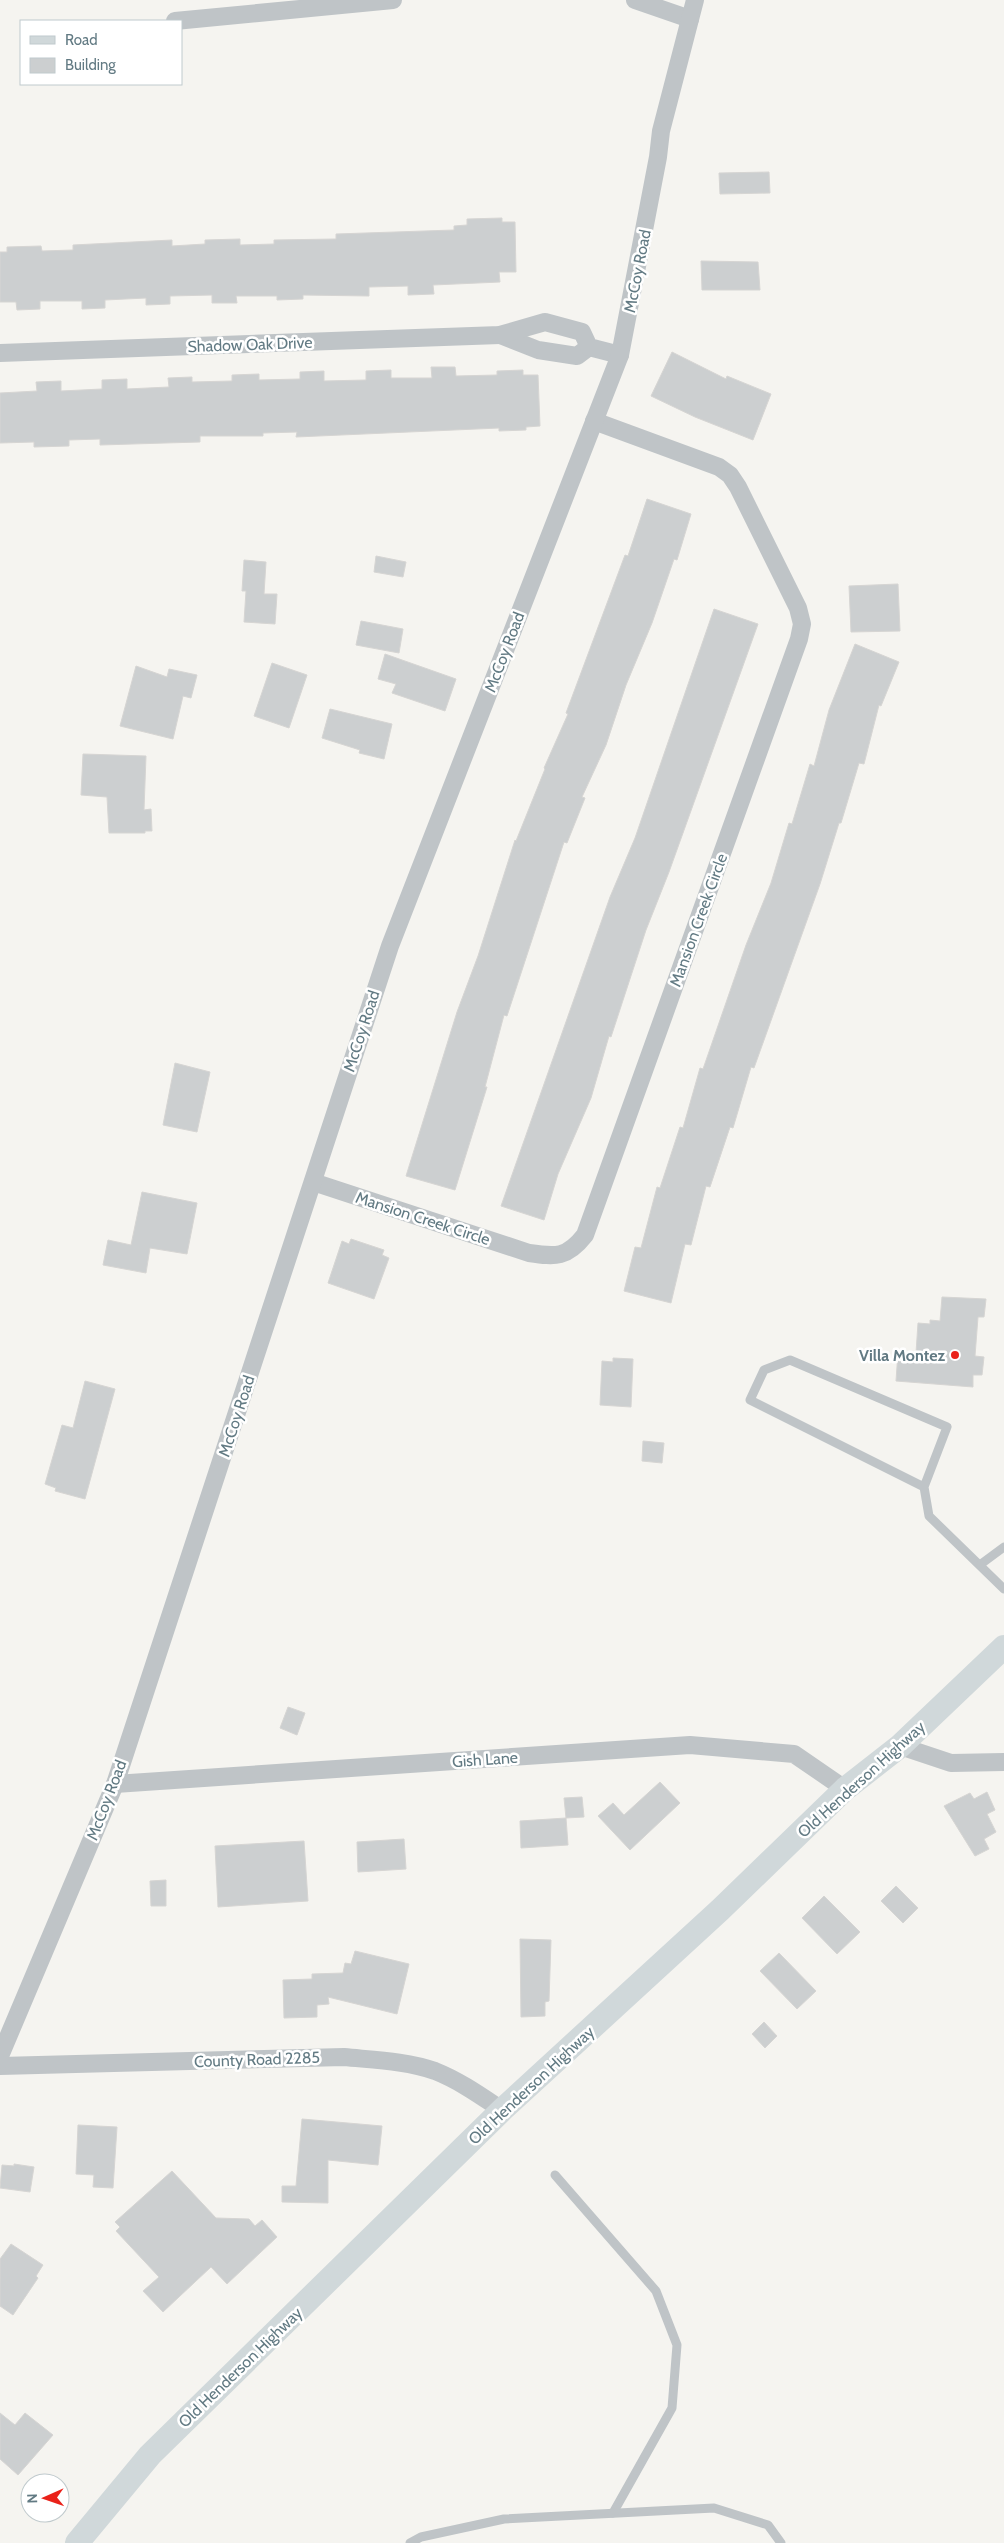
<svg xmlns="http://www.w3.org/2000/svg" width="1004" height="2543" viewBox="0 0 1004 2543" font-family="Cabin,sans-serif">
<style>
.building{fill:#cccfd0;stroke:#d6d5d3}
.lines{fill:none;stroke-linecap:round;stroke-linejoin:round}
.lane{stroke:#bfc4c7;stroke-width:9}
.street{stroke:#bfc4c7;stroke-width:18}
.secondary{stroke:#d0d8da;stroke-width:24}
.poi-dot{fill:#ea221a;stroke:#fff;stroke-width:2}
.labels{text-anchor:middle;stroke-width:5;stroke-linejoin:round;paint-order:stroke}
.street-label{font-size:16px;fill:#627a83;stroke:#fff}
.poi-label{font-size:16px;font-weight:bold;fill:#627a83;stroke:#fff;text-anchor:end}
</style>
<rect width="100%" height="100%" fill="#f5f4f0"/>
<!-- building -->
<g class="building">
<path d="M769 172 770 193 720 194 719 173Z"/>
<path d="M502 218V222H515L516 272H499L500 282 433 285 434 294 408 295V286L369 287V296L303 295V299L277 300V296H236L237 303H212V295L170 296V304L146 305V298L105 300V308L82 309V301H40V309L17 310 16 302H0V252H7V247L41 246 42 251 73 250V245L172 240V246L205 244V240L240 239V245L274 244V240L336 239V234L454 230V226L467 225V219Z"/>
<path d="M701 261 758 262 760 290H702Z"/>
<path d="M672 352 726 379 727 376 771 394 753 440 695 417 651 396Z"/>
<path d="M431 367H455L456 376 497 375V371L523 370V375H538L540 426 526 427V430L499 431V428L296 437 297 432 263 433V436H200V442L165 443 100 445V439L69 440V446L34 447V442L0 443V393L37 391 36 382 61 381V391L102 389V380L127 379V389L169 387 168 378 192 377V382L232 381V375L259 374V380L300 379V372L324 371V381L366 380V371L391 370V378H432Z"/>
<path d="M647 499 691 514 677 560 674 559 652 623 626 685 606 745 582 797 585 798 567 843 564 842 507 1016 504 1015 485 1087H487L455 1190 406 1176 457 1012 478 956 515 840 516 841 545 769 544 768 568 714 566 713 625 555 628 556Z"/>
<path d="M376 556 406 562 403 577 374 572Z"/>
<path d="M244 560 266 562 264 594H277L275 624 244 622 246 591H242Z"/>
<path d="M898 584 900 631 851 632 849 586Z"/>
<path d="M714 609 758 624 669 872 646 930 611 1037 609 1036 591 1098 558 1174 544 1220 501 1206 610 897 635 838Z"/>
<path d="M361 621 403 629 399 653 356 645Z"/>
<path d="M855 644 899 662 881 706 879 705 864 764 859 763 841 823H839L820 884 754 1068 751 1067 733 1128 730 1127 710 1187 706 1186 691 1245 685 1244 671 1303 624 1291 635 1247 641 1248 657 1187 660 1188 680 1127 683 1128 700 1068 703 1069 746 945 771 883 789 823 792 824 810 764 814 766 829 710Z"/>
<path d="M385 654 456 679 445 711 392 693 396 684 378 679Z"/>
<path d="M272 663 307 675 289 728 254 716Z"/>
<path d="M136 666 167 677 169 669 197 675 191 698 183 696 173 739 120 726Z"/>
<path d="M330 709 392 724 384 759 359 753 360 750 322 738Z"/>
<path d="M83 754 146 756 144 810 151 809 152 831H145V833H109L107 797 81 795Z"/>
<path d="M175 1063 210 1072 197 1132 163 1125Z"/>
<path d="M142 1192 197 1203 187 1254 150 1248 146 1273 103 1265 108 1240 131 1245Z"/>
<path d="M351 1239 384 1250 382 1255 389 1258 374 1299 328 1283 342 1241 349 1244Z"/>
<path d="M942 1297 986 1299 984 1317H978L975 1356 984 1357 982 1375H973V1387L896 1381 898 1352 916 1353 918 1323 930 1324V1320L940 1321Z"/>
<path d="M613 1358 633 1359 631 1407 600 1405 602 1361 613 1362Z"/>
<path d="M85 1381 115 1389 85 1499 55 1491 56 1488 45 1484 62 1425 73 1428Z"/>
<path d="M643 1441 664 1443 662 1463 642 1461Z"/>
<path d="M288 1707 305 1713 297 1735 280 1728Z"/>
<path d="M660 1782 680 1803 630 1850 598 1816 613 1803 624 1815Z"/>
<path d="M987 1792 995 1810 987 1814 996 1832 984 1839 989 1849 975 1856 944 1806 970 1793 974 1799Z"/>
<path d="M582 1797 584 1817 566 1818 568 1845 521 1848 520 1821 566 1818 564 1798Z"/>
<path d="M404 1839 406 1869 358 1872 357 1842Z"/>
<path d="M304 1841 308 1901 218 1907 215 1846Z"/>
<path d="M166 1880V1906H151L150 1881Z"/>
<path d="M896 1886 918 1908 903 1923 881 1901Z"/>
<path d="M824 1896 860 1932 837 1954 802 1918Z"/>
<path d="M520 1939 551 1940 549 2001 545 2002V2016L521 2017Z"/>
<path d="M355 1951 409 1964 397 2014 328 1997 329 2004 317 2005V2017L284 2018 283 1980 312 1979V1974L343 1973 345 1963 351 1964Z"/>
<path d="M779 1953 816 1991 797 2009 760 1971Z"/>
<path d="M764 2022 777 2036 765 2048 752 2034Z"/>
<path d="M302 2119 382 2126 378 2165 328 2160V2203L282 2202V2186H296Z"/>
<path d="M78 2125 117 2127 113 2188 93 2187 94 2175 76 2174Z"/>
<path d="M14 2164 34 2167 30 2192 0 2188 2 2165 14 2166Z"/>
<path d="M172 2171 216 2218 249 2219 255 2226 262 2220 277 2237 227 2284 211 2267 163 2312 143 2291 159 2277 116 2231 120 2227 115 2222Z"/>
<path d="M11 2244 43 2265 36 2276 38 2278 13 2315 0 2306V2259Z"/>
<path d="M0 2413 15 2425 25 2413 53 2435 18 2475 0 2459Z"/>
</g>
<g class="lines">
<!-- lane -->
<g class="lane">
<path d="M924 1487 750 1400 764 1370 790 1360 947 1427 924 1487 929 1516 1004 1589"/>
<path d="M981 1564 1004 1547"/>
<path d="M555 2175 656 2291 677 2345 672 2408 613 2513"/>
<path d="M410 2543 421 2537 504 2519 714 2508 768 2525 781 2543"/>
</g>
<!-- street -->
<g class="street">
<path d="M635 0 690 19"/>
<path d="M175 21 393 0"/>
<path d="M500 335 538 350 577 356 589 347"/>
<path d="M0 353 500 335 545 322 582 332 589 347 620 355"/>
<path d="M313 1182 529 1253C556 1257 567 1258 585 1235L799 639 802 624 798 608 738 487 730 475 719 467 594 421"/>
<path d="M900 1746 951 1763 1004 1762"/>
<path d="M115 1784 690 1745 794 1754 845 1789"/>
<path d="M0 2056 115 1784 390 946 620 355 658 157 661 131 695 0"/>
<path d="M0 2066 344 2057C374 2060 407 2061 435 2071 460 2081 481 2096 502 2110"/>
</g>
<!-- secondary -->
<path class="secondary" d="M77 2543 150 2455 502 2110 720 1910 845 1789 900 1746 1004 1647"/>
</g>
<!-- markers -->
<circle class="poi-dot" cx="955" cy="1355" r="5"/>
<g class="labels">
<!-- street labels -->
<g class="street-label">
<text transform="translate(637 271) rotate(-79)" y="6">McCoy Road</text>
<text transform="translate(250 344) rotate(-2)" y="6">Shadow Oak Drive</text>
<text transform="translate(504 652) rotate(-69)" y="6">McCoy Road</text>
<text transform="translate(698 920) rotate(-70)" y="6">Mansion Creek Circle</text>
<text transform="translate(361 1031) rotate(-72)" y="6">McCoy Road</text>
<text transform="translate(423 1218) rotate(18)" y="6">Mansion Creek Circle</text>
<text transform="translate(236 1416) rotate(-72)" y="6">McCoy Road</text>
<text transform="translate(485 1759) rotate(-4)" y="6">Gish Lane</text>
<text transform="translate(861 1779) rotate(-42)" y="6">Old Henderson Highway</text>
<text transform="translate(106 1800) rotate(-69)" y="6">McCoy Road</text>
<text transform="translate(257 2059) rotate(-2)" y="6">County Road 2285</text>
<text transform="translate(531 2085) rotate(-43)" y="6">Old Henderson Highway</text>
<text transform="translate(240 2367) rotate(-44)" y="6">Old Henderson Highway</text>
</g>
<!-- poi labels -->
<g class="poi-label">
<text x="945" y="1361">Villa Montez</text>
</g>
</g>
<!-- legend -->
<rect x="20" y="20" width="162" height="65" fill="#ffffff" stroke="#c0cacd"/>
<rect x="30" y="36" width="25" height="8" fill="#d0d8da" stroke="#c0cacd"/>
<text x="65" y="45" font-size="15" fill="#627a83">Road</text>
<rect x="30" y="58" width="25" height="15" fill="#cccfd0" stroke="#c0cacd"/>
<text x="65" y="70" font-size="15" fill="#627a83">Building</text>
<!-- north arrow -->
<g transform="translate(45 2498) rotate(268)"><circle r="24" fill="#ffffff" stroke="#c0cacd"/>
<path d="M0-4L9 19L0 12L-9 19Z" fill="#ea221a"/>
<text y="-8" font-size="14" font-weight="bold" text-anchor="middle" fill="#627a83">N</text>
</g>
</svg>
